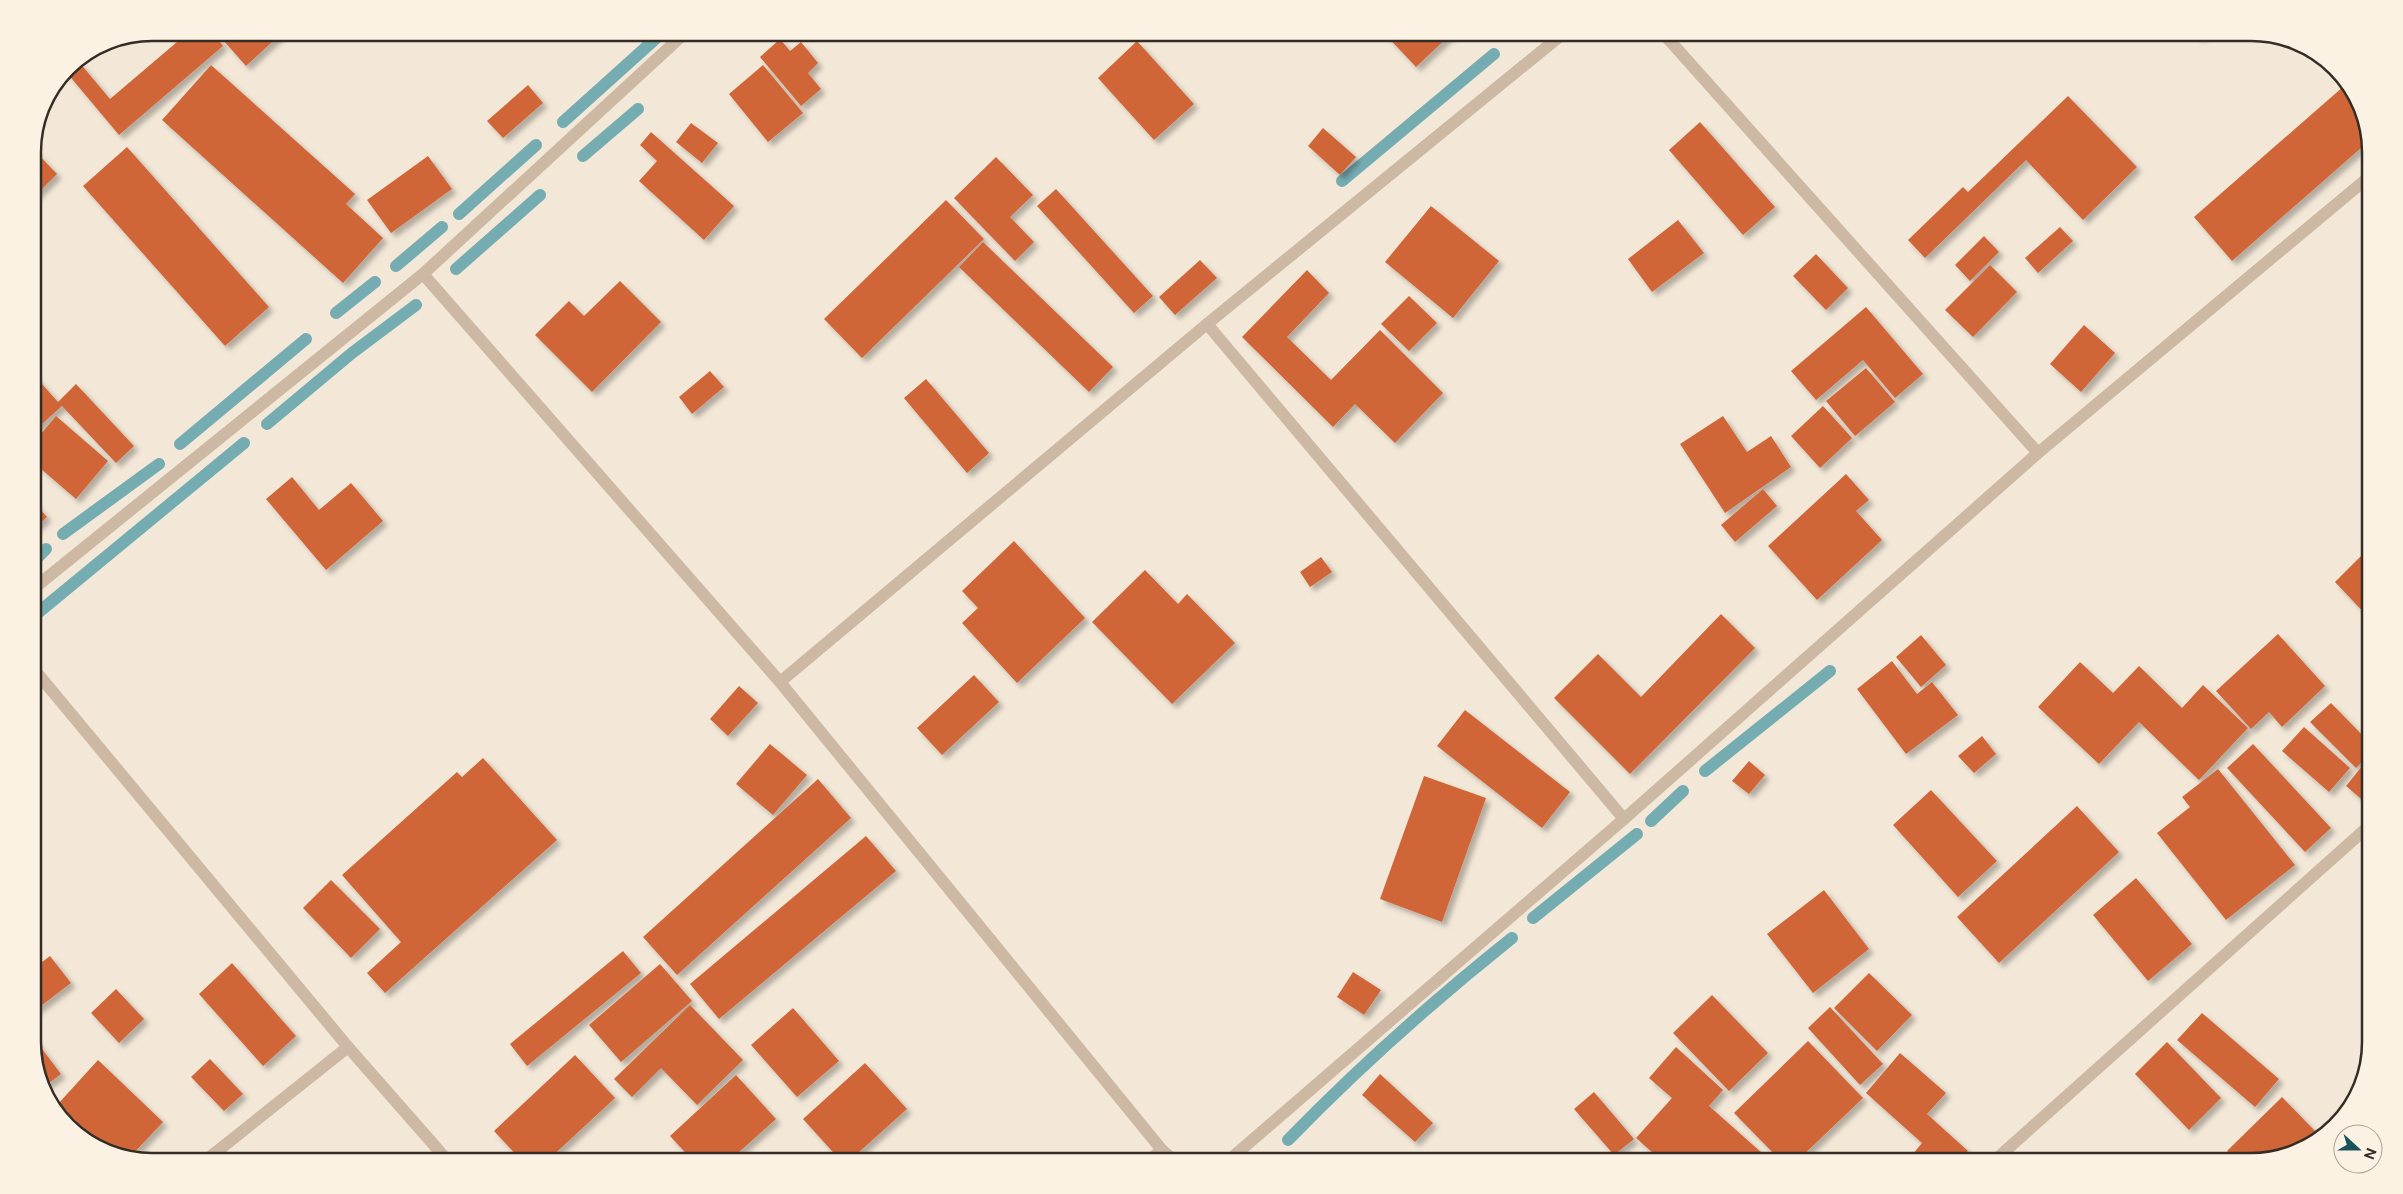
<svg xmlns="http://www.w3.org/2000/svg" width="2403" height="1194" viewBox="0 0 2403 1194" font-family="'Public Sans',sans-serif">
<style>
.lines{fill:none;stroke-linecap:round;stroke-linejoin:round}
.stream{stroke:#74acb2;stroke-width:12}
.building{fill:#d06639;filter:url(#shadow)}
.minor{stroke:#ccb8a3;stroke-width:12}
.rim{fill:none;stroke:#362c26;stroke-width:2.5}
</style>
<defs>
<filter id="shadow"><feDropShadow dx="4.5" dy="4.5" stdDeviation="2.5" flood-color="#0004"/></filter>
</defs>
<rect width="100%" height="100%" fill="#f3e8d8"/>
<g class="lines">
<!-- stream -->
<g class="stream">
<path d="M1517 36 1521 32"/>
<path d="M563 122 663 32"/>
<path d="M583 156 638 109"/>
<path d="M1342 181 1494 54"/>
<path d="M459 214 536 145"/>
<path d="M396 266 442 227"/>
<path d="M456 269 540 195"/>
<path d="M336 313 375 282"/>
<path d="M267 424 352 353 416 305"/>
<path d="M180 444 306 339"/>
<path d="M63 534 159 464"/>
<path d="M33 562 46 549"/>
<path d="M34 616 244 443"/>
<path d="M1705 771 1830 671"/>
<path d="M1651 821 1683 791"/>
<path d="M1533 918 1637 834"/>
<path d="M1288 1140C1358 1068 1433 1001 1512 938"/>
</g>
</g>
<!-- building -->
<g class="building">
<path d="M169 32H212L223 46 119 135 67 73 79 62 110 99 177 42Z"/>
<path d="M216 32H283L246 66Z"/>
<path d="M1383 32H1453L1416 67Z"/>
<path d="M2195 32H2206L2199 38Z"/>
<path d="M780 39 790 51 801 42 818 63 808 73 821 89 801 106 760 57Z"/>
<path d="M1137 41 1194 104 1154 140 1098 78Z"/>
<path d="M211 65 355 194 346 204 383 238 343 283 162 120Z"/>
<path d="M763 65 803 113 768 142 729 94Z"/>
<path d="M528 85 543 103 503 138 487 121Z"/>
<path d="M2344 86 2354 97 2369 141 2232 261 2194 217Z"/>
<path d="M2068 96 2137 167 2083 220 2026 160 1925 258 1908 240 1963 187 1968 192Z"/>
<path d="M1700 122 1775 207 1743 235 1669 150Z"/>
<path d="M691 123 718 143 702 163 676 142Z"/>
<path d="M1323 128 1356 157 1340 175 1308 146Z"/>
<path d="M651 132 734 206 704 240 639 181 657 161 640 145Z"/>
<path d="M127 147 269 307 225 346 83 186Z"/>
<path d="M33 149 57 174 33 198Z"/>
<path d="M428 156 452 189 391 233 367 200Z"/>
<path d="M996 157 1033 195 1010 217 1034 242 1015 261 954 198Z"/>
<path d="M1056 189 1153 296 1134 313 1037 206Z"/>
<path d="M946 200 984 239 862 358 824 319Z"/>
<path d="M1431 206 1499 261 1453 318 1385 262Z"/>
<path d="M1678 220 1704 253 1652 292 1628 259Z"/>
<path d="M2060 227 2073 241 2038 273 2025 258Z"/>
<path d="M1984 236 1999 252 1970 281 1955 265Z"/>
<path d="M983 242 1113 367 1089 392 959 267Z"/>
<path d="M1816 254 1848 288 1826 310 1793 276Z"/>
<path d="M1200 260 1217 278 1175 315 1159 297Z"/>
<path d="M1990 265 2017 292 1973 337 1945 310Z"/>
<path d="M1307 270 1329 293 1287 337 1331 380 1380 330 1443 393 1395 443 1355 404 1333 427 1242 337Z"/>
<path d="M620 281 661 322 592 392 535 335 569 301 584 316Z"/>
<path d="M1409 296 1437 323 1409 351 1381 324Z"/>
<path d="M1866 307 1923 374 1895 398 1863 360 1816 400 1791 371Z"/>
<path d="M2084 325 2115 353 2081 392 2050 364Z"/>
<path d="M1866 368 1895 402 1855 436 1826 401Z"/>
<path d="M710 371 724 387 692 414 679 397Z"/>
<path d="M33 374 58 402 76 384 134 446 116 463 62 406 33 432Z"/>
<path d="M926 379 989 453 967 473 904 398Z"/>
<path d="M1823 406 1852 438 1820 468 1791 436Z"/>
<path d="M56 416 108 461 76 499 33 462V443Z"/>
<path d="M1723 416 1747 452 1771 436 1791 467 1725 513 1680 444Z"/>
<path d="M1846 474 1869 500 1856 511 1882 540 1817 600 1768 546Z"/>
<path d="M292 477 319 510 351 483 383 521 326 570 266 499Z"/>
<path d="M1763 489 1777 506 1735 542 1721 525Z"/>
<path d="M33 501 47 517 33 530Z"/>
<path d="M1014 541 1085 618 1017 683 962 623 978 608 962 591Z"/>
<path d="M2370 547V619L2335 582Z"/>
<path d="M1321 557 1332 572 1310 587 1300 572Z"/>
<path d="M1145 570 1178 604 1187 594 1235 643 1172 704 1092 622Z"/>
<path d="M1721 614 1755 648 1630 774 1554 698 1598 654 1641 697Z"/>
<path d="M2278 634 2325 686 2282 727 2269 712 2251 729 2216 691Z"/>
<path d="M1921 635 1946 665 1921 687 1896 657Z"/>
<path d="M1892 661 1917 694 1932 682 1958 715 1906 754 1857 689Z"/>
<path d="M2080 662 2113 693 2139 666 2182 708 2203 685 2248 728 2199 780 2139 722 2099 764 2038 707Z"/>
<path d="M974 675 999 702 942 755 917 728Z"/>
<path d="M739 686 758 703 728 736 710 719Z"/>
<path d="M2331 703 2370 743V754L2356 768 2310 722Z"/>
<path d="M1465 710 1570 792 1542 828 1437 746Z"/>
<path d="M2304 727 2350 768 2329 792 2282 751Z"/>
<path d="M1982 736 1996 754 1974 773 1958 756Z"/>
<path d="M770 744 807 775 773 815 736 784Z"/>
<path d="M2253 744 2331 828 2305 852 2227 768Z"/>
<path d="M483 758 557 840 385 993 367 973 401 942 342 875 457 772 462 777Z"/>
<path d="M1749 761 1765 775 1749 794 1732 781Z"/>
<path d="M2363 765 2370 771V797L2366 803 2346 786Z"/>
<path d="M2218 769 2295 865 2226 920 2157 833 2190 807 2182 797Z"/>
<path d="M1424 776 1486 798 1442 922 1380 899Z"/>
<path d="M818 779 851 818 677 975 643 937Z"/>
<path d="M1931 790 1997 861 1958 897 1893 825Z"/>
<path d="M2077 806 2119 852 1999 963 1957 917Z"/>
<path d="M866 836 896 871 719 1019 690 984Z"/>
<path d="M2136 878 2192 944 2148 981 2093 915Z"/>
<path d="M331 880 380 929 351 958 303 908Z"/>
<path d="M1824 890 1869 949 1813 993 1767 934Z"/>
<path d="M623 951 641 973 527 1066 510 1044Z"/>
<path d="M50 956 71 983 33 1012V969Z"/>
<path d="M232 963 296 1036 263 1066 199 994Z"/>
<path d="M660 964 692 1001 621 1062 589 1025Z"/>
<path d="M1353 972 1381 990 1364 1015 1337 997Z"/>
<path d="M1869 973 1912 1015 1877 1051 1834 1008Z"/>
<path d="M116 989 144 1019 119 1043 91 1013Z"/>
<path d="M1712 995 1768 1053 1729 1091 1673 1033Z"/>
<path d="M690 1005 743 1060 697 1105 661 1068 632 1097 614 1079Z"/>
<path d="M1830 1007 1883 1064 1860 1085 1808 1028Z"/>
<path d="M793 1008 839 1061 797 1097 751 1045Z"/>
<path d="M2202 1013 2279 1079 2255 1107 2177 1040Z"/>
<path d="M33 1037 61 1074 45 1086 33 1050Z"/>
<path d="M1808 1041 1863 1098 1797 1161H1781L1734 1113Z"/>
<path d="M2167 1042 2221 1098 2189 1130 2135 1074Z"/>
<path d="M1676 1047 1723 1090 1709 1106 1771 1161H1662L1636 1138 1672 1098 1649 1078Z"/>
<path d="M1900 1053 1946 1093 1927 1114 1968 1151 1959 1161H1919L1912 1155 1922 1143 1866 1093Z"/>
<path d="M575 1055 615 1098 547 1161H522L494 1131Z"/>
<path d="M210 1059 243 1094 224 1111 191 1077Z"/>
<path d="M98 1060 163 1122 131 1156 108 1151 58 1104Z"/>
<path d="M865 1063 907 1109 849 1161H841L803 1119Z"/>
<path d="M1380 1074 1433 1123 1415 1142 1362 1095Z"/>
<path d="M736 1075 776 1119 729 1161H693L670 1136Z"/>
<path d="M1594 1092 1634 1139 1614 1155 1574 1109Z"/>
<path d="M2282 1097 2316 1132 2302 1146 2251 1161H2237L2227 1151Z"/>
</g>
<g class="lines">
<!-- minor -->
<g class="minor">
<path d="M1662 32 2038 453"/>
<path d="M423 274 780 682 1162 1150 1175 1161"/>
<path d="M1207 324 1624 819"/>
<path d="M33 589 423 274 686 32"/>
<path d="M33 668 348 1047 448 1161"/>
<path d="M780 682 1207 324 1565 32"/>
<path d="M205 1161 348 1047"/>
<path d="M1148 1161 1162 1150"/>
<path d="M1228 1161 1624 819 2038 453 2370 176"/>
<path d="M1994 1161 2370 825"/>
</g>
</g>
<!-- crop -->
<path d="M0 0H2403V1194H0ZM152 41H2251A111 111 0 0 1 2362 152V1042A111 111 0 0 1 2251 1153H152A111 111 0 0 1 41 1042V152A111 111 0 0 1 152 41Z" fill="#fbf2e4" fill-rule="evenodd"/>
<path class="rim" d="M152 41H2251A111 111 0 0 1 2362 152V1042A111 111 0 0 1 2251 1153H152A111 111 0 0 1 41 1042V152A111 111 0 0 1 152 41Z"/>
<!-- north arrow -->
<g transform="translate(2358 1149) rotate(111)"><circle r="24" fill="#fbf2e4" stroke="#aca398"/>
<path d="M0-4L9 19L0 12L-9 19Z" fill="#18525b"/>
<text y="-8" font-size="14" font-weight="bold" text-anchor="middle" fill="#362c26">N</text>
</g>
</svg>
